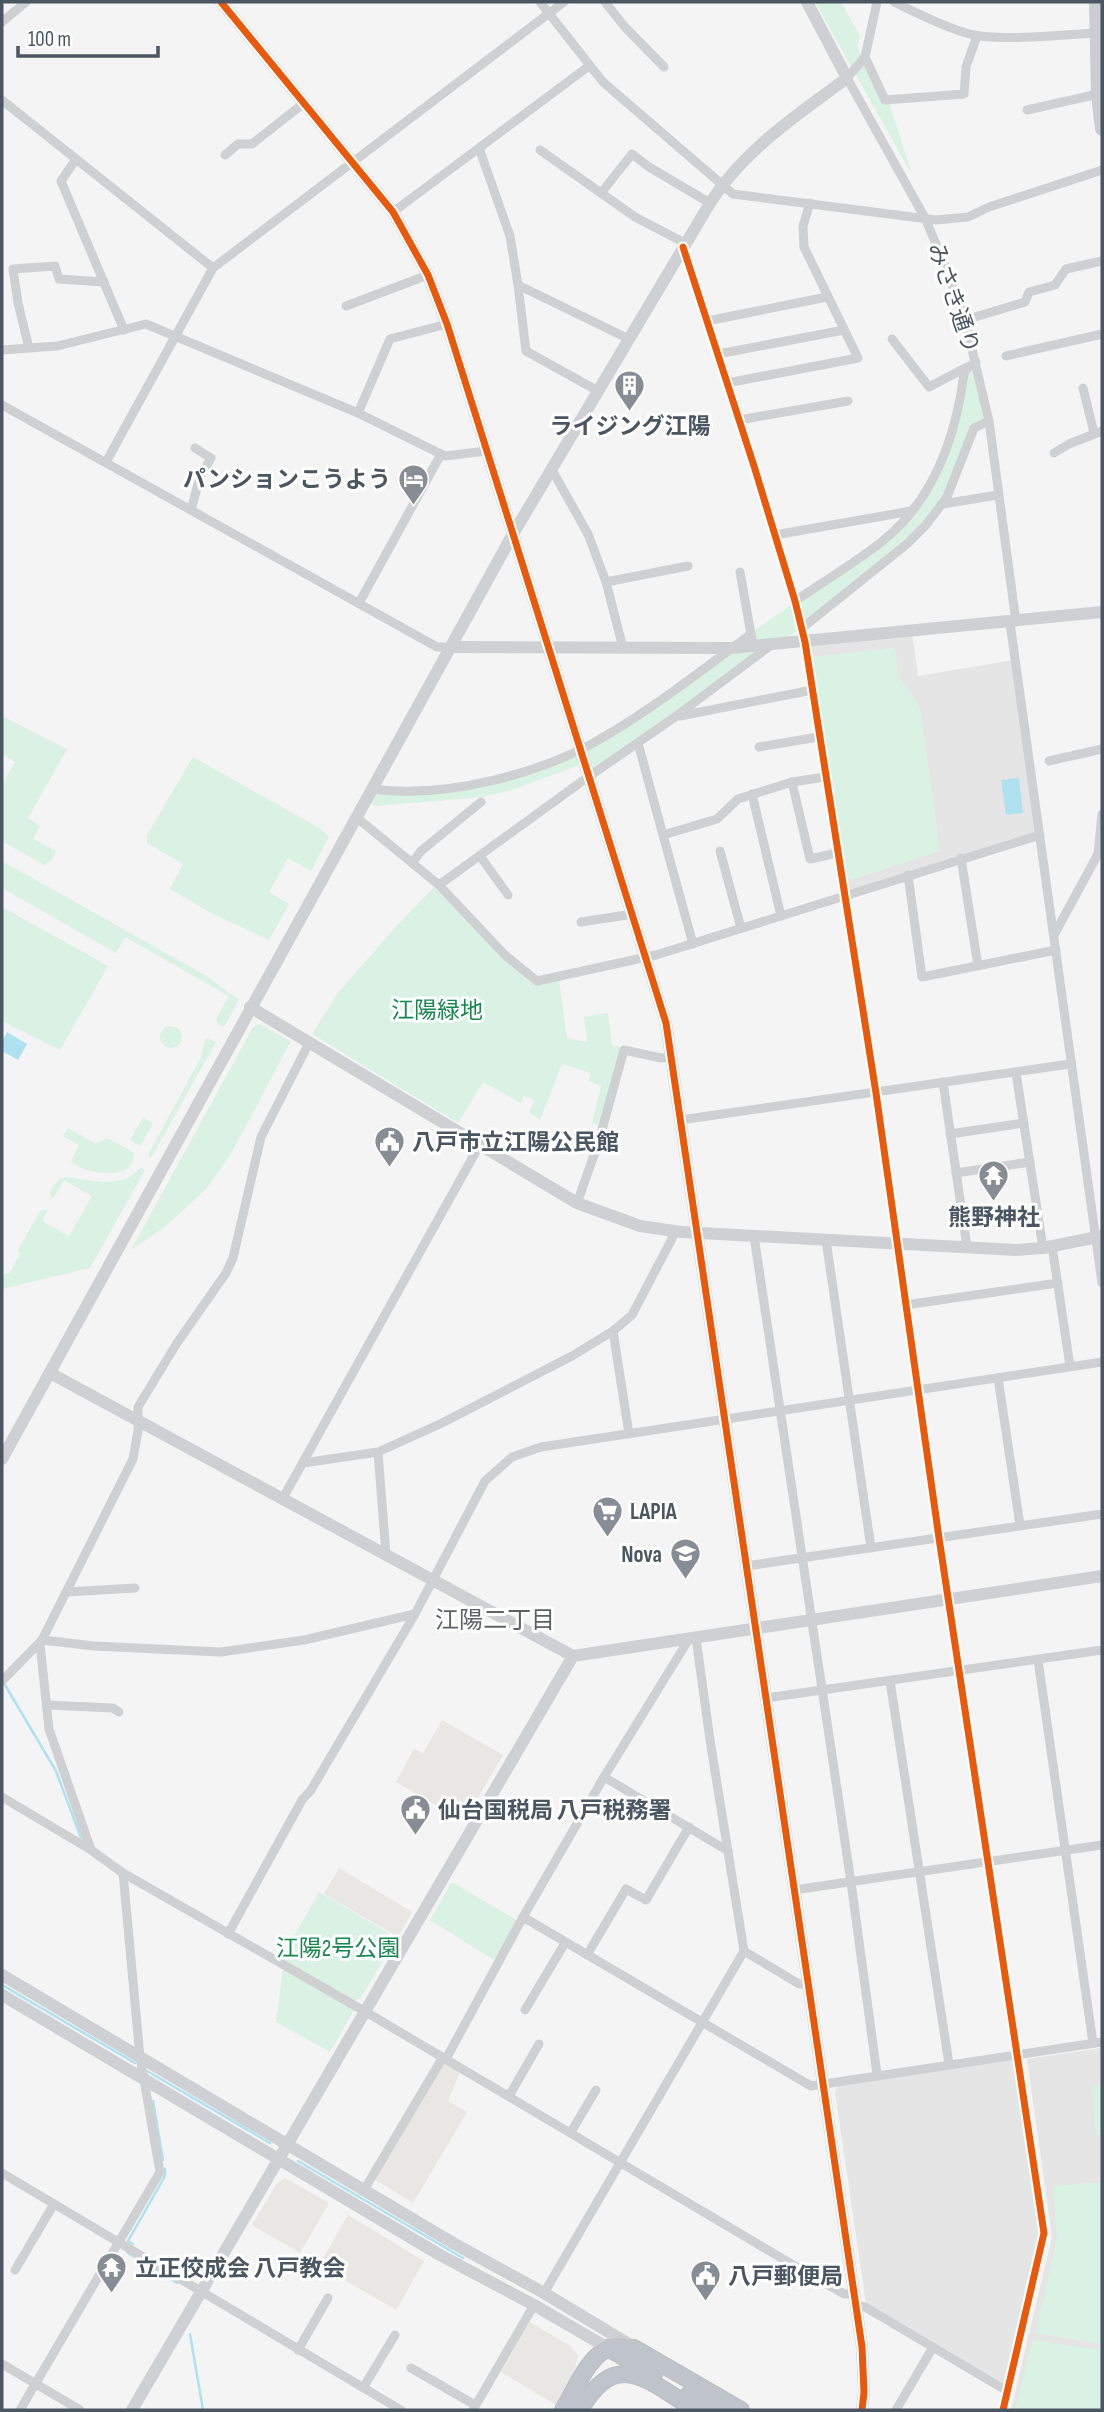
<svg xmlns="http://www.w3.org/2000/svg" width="1104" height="2412" viewBox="0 0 1104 2412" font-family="'Sofia Sans Condensed','Noto Sans JP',sans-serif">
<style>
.commercial{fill:#e8e7e3}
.education{fill:#e6e5e6}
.green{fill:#d9f2e3}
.water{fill:#aee2f0}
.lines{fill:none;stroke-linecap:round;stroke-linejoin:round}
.stream{stroke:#aee2f0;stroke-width:2.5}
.highway-casing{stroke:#b9bec3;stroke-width:18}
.street{stroke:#ced0d2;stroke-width:9}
.secondary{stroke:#ced0d4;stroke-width:12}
.primary{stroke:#caced1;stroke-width:14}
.highway{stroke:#bec4c9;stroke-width:16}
.cycleway-casing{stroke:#fff;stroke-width:11}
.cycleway{stroke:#e8590c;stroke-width:7}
.labels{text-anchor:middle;stroke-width:6;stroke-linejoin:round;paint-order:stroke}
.street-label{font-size:23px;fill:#4a5661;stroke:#fff}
.poi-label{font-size:23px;font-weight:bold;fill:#4a5661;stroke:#fff;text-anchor:start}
.park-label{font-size:23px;fill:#17864f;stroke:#fff}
.neighbourhood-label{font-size:24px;fill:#5f6368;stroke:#fff}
</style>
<rect width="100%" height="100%" fill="#f4f4f4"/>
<!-- commercial -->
<g class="commercial">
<path d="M442 1720 503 1755 464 1822 396 1782 414 1749 423 1753Z"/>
<path d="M339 1868 412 1912 398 1937 324 1894Z"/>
<path d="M443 2061 460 2072 448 2101 467 2112 413 2203 374 2179Z"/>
<path d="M285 2178 329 2203 300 2253 252 2225 277 2183Z"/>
<path d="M348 2215 424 2261 396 2310 319 2265Z"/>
<path d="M530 2322 570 2346 578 2355 574 2373 556 2405 501 2372Z"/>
</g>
<!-- education -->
<g class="education">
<path d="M912 632 918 676 1014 660 1040 835 843 895 805 642Z"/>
<path d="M1102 2048V2410H1011L1052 2237 1027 2059Z"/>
<path d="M1013 2060 1039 2234 1003 2385 866 2304 835 2092 837 2086Z"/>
</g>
<!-- green -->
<g class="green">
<path d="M815 2H841L860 36 857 47 884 102H889L912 175Z"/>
<path d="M976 362 989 421 978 424 955 478 926 525 801 629 770 646 589 776 585 763 512 790 483 797 376 806 365 801 372 789 389 791 494 780 589 745 882 542 913 511 941 462 964 373Z"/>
<path d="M893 648 896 651 897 673 920 707 940 851 852 880 848 878 812 657Z"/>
<path d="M2 716 67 749 28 818 40 826 33 839 56 851 52 860 44 865 2 841V785L15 762 2 754Z"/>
<path d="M193 757 321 829 329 837 311 871 288 858 269 892 289 904 269 940 213 914 170 889 183 864 147 843V835Z"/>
<path d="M2 861 205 975 239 1000 224 1027 218 1024 216 1019 229 996 125 937 116 953 2 888Z"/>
<path d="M434 887 530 982 536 985 559 980 567 1038 587 1042 584 1017 608 1013 612 1045 622 1048 600 1126 592 1123 601 1086 589 1081 591 1073 562 1064 540 1120 529 1112 534 1100 524 1096 521 1103 483 1082 458 1123 312 1034 337 994 392 931Z"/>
<path d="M2 907 108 966 60 1050 2 1021Z"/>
<path d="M259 1024 291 1041 231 1154 207 1188 166 1226 131 1250 253 1027Z"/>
<circle cx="171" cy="1037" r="11"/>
<path d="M206 1038 216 1042 151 1158 148 1155 200 1059Z"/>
<path d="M143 1117 152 1123V1126L140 1146 130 1140Z"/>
<path d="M68 1128 96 1144 107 1138 135 1153C133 1159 132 1165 126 1169 114 1177 79 1172 71 1161L79 1145 63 1136Z"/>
<path d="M140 1168 145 1170 90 1268 2 1289V1274L10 1273 20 1254 18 1250 40 1211 48 1209 42 1221 69 1236 92 1196 64 1180 53 1199 51 1198 50 1192 59 1179 68 1177C93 1180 121 1190 140 1168Z"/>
<path d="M452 1882 518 1921 496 1961 430 1920Z"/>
<path d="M319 1892 397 1938 360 1999 354 2000 283 1961V1956Z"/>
<path d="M283 1968 355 2008 330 2052 276 2022Z"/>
<path d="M1102 2085V2135H1096L1092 2086Z"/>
<path d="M1102 2182V2344L1036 2333 1057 2237 1053 2186Z"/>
<path d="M1032 2340 1102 2350V2410H1015Z"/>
</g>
<!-- water -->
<g class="water">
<path d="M1019 778 1023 813 1006 815 1001 780Z"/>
<path d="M7 1032 27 1044 18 1060 2 1051V1042Z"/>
</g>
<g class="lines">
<!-- stream -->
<g class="stream">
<path d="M5 1685 56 1771 81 1838"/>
<path d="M2 1985 135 2063"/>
<path d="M147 2071 270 2143"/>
<path d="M153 2101 163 2160"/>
<path d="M298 2161 463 2258"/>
<path d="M133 2244 128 2241 165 2176V2169"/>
<path d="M128 2253 177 2283"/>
<path d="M190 2334 203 2410"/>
</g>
<defs>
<g id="highway">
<path d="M608 2348 654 2375"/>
<path d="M688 2395 714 2410"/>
<path d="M563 2410C575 2391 588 2355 611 2347 618 2345 626 2347 634 2348L741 2410"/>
<path d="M580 2410C617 2346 647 2381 696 2410"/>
</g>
</defs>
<!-- highway casing -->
<use href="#highway" class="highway-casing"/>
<!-- street -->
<g class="street">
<path d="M540 2 603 82 733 194 936 220 968 217 989 207 1102 170"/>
<path d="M605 2 624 26 664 67"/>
<path d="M877 2 865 57 847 78 925 218 947 270 965 320 989 421 1016 622"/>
<path d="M894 2C914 12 959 34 980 36 1018 40 1058 35 1096 33"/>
<path d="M2 22 26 2"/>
<path d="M865 57 885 100 964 94 966 67 977 36"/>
<path d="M2 100 213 268"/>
<path d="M1027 110 1098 94"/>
<path d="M479 148 510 236 518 285 629 339"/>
<path d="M540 150 635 217 685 243"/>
<path d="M225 155 238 144H252L304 103"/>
<path d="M76 159 61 181 124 330"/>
<path d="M601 193 632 154 649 167 710 203"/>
<path d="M393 212 589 66"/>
<path d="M683 247 754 466 795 601 805 642 876 1093 939 1538 1044 2233 1003 2410"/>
<path d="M518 285 526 351 598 391"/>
<path d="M346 306 428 275"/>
<path d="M965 320 1025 302 1029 292 1055 285 1066 269 1102 261"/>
<path d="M707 321 827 297"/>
<path d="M892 339 929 387 967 367"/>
<path d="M29 348 18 303 13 269 55 266 59 279 104 282"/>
<path d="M2 350 57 346 146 324 358 413 445 456 486 451"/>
<path d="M718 354 844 330"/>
<path d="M1006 356 1102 334"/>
<path d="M727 383 858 358 804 247 803 226 810 203"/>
<path d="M1083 388 1094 433"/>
<path d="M2 405 437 647H451"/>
<path d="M358 413 390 339 447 324"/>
<path d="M739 420 848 401"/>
<path d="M1054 453 1069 444 1102 431"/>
<path d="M106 462 213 268 564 2"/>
<path d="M552 470 588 534 606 582 623 648"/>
<path d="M942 504 998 495"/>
<path d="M191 510 200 477 211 458 195 448"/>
<path d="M775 535 911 511"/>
<path d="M740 572 752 640"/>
<path d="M606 582 688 566"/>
<path d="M795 601C823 582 853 564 880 543 933 502 956 437 964 373L968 367 976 362"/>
<path d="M359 603 441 454"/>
<path d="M1010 623 1102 1283"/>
<path d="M801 629 907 544 926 525 947 497 974 428 989 421"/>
<path d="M680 716 812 690"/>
<path d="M638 743 663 835 717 819 738 799 792 782 825 777"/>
<path d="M759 747 818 737"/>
<path d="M1049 761 1102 749"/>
<path d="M792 782 810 859 837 853"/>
<path d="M372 789C445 799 543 774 607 735 656 706 705 668 751 634"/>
<path d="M752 794 781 916"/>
<path d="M356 817 439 885 505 955 537 981 656 955 1040 835"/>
<path d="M663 835 693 944"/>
<path d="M720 851 741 928"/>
<path d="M480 856 508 895"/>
<path d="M961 858 978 966"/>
<path d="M412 863 421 851 481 802"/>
<path d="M908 875 922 977 1056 950"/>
<path d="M439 885 581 782 675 717 770 646"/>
<path d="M581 922 633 914"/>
<path d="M1054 935 1098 854 1102 814"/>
<path d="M1016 1073 1043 1248"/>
<path d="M943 1082 967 1247"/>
<path d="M680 1120 1070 1064"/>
<path d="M950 1134 1024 1123"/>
<path d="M956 1173 1030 1162"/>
<path d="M577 1203 598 1144 624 1050 661 1058 671 1057"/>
<path d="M754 1236 851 1882 877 2074"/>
<path d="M826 1240 871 1548"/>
<path d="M1052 1246 1070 1366"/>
<path d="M905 1305 1058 1283"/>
<path d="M613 1331 629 1434"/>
<path d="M998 1378 1020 1525"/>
<path d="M378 1452 386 1554"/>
<path d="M303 1463 378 1452 442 1423 572 1356 613 1331 632 1315 676 1231"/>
<path d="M283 1498 479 1146"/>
<path d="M746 1566 1102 1514"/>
<path d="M67 1592 135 1588"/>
<path d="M42 1640 94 1646 221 1652 304 1640 415 1614"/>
<path d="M40 1644 49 1729 91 1850"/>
<path d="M1038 1660 1093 2043"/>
<path d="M2 1681 42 1640 133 1459 138 1431V1407L177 1343 226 1273 233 1258 261 1137 309 1043"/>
<path d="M890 1681 949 2064"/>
<path d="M766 1698 1102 1650"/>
<path d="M47 1705 113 1708 119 1712"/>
<path d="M604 1777 728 1851"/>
<path d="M2 1797 91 1850 123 1873 366 2012 788 2262 844 2294H853"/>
<path d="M794 1890 1102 1845"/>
<path d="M523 1917 811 2086 1102 2042"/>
<path d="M228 1934 302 1800 311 1790 415 1614 485 1481 512 1457 541 1447 1102 1362"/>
<path d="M744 1951 799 1984H807"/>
<path d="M587 1955 626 1889 646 1900 689 1827"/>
<path d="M525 2010 565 1943"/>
<path d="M446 2059 523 1917 604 1777 689 1639"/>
<path d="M509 2096 539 2044"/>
<path d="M571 2132 596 2090"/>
<path d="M2 2173 401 2410"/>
<path d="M364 2190 443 2057"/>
<path d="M15 2270 54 2204"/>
<path d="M544 2293 744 1951 710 1740 696 1638"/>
<path d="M855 2305 865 2307 1007 2391"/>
<path d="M298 2350 328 2298"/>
<path d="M2 2364 80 2410"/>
<path d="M411 2368 475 2405"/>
<path d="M363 2388 395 2335"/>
<path d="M20 2410 160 2172 140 2057 123 1873"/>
<path d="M473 2410 534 2305"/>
<path d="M896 2410 933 2347"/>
</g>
<!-- secondary -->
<g class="secondary">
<path d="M221 2 393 212 428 275 447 324 513 534 666 1023 862 2347 864 2392 862 2410"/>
<path d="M451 647 731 648 1102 612"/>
<path d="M250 1007 577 1203 640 1226 681 1232 1016 1250 1043 1248 1102 1236"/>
<path d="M50 1373 573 1656 1102 1576"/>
<path d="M2 1459 513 534 710 203C745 149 796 116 847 78L807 2"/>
<path d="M2 1975 453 2243 544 2293 632 2346"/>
<path d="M2 1995 440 2255 534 2305 608 2348"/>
<path d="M132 2410 573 1656"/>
</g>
<!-- primary -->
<path class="primary" d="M1096 2 1098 94 1102 129"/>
<!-- highway -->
<use href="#highway" class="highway"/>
<defs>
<g id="cycleway">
<path d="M221 2 393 212 428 275 447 324 513 534 666 1023 862 2347 864 2392 862 2410"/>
<path d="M683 247 754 466 795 601 805 642 876 1093 939 1538 1044 2233 1003 2410"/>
</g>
</defs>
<!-- cycleway casing -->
<use href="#cycleway" class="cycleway-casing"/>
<!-- cycleway -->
<use href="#cycleway" class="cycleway"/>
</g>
<!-- icons -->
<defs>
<symbol id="building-pin" viewBox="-11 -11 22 30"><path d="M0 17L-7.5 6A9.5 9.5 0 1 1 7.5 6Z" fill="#868d94" stroke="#fff"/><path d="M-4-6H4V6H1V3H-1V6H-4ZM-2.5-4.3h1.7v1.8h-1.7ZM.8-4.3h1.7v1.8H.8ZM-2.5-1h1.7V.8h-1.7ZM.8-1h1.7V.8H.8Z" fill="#fff"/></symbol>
<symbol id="hotel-pin" viewBox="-11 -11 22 30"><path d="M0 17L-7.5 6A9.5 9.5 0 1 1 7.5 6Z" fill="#868d94" stroke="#fff"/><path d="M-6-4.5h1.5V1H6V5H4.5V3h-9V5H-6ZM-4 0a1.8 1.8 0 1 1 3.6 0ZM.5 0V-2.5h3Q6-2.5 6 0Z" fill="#fff"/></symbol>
<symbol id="civic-pin" viewBox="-11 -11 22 30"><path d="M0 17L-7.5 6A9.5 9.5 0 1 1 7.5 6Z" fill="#868d94" stroke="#fff"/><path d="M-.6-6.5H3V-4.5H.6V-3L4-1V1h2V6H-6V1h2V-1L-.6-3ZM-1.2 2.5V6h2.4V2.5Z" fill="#fff"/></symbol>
<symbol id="temple-pin" viewBox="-11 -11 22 30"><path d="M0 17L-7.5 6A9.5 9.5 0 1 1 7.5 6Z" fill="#868d94" stroke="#fff"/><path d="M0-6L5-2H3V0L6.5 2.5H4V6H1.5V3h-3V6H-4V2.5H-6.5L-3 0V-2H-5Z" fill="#fff"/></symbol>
<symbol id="supermarket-pin" viewBox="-11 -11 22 30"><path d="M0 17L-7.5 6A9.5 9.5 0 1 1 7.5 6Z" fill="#868d94" stroke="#fff"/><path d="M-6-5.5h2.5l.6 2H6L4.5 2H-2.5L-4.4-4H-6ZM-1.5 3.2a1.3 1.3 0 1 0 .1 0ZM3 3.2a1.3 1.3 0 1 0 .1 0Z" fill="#fff"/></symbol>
<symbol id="school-pin" viewBox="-11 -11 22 30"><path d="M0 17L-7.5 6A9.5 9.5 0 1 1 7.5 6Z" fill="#868d94" stroke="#fff"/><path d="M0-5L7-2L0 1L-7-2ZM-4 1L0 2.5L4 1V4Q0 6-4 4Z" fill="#fff"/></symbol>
</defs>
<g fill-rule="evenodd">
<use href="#building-pin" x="612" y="368" width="35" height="47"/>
<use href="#hotel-pin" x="396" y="462" width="35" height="47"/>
<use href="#civic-pin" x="372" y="1124" width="35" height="47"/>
<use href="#temple-pin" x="976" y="1158" width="35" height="47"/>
<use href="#supermarket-pin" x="590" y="1494" width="35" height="47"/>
<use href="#school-pin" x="668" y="1536" width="35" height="47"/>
<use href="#civic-pin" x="398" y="1792" width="35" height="47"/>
<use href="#temple-pin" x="94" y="2250" width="35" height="47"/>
<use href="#civic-pin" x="688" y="2258" width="35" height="47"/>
</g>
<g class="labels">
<!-- street labels -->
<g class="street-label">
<text transform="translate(954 298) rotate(71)" y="8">みさき通り</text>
</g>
<!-- poi labels -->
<g class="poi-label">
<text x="630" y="434" text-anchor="middle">ライジング江陽</text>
<text x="391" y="487" text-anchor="end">パンションこうよう</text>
<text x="412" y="1150">八戸市立江陽公民館</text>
<text x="994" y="1225" text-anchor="middle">熊野神社</text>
<text x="630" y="1519">LAPIA</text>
<text x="662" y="1562" text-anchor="end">Nova</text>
<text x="438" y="1818">仙台国税局 八戸税務署</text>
<text x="135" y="2276">立正佼成会 八戸教会</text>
<text x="728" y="2284">八戸郵便局</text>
</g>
<!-- park labels -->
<g class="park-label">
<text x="437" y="1018">江陽緑地</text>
<text x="338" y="1956">江陽2号公園</text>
</g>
<!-- neighbourhood labels -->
<g class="neighbourhood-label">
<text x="495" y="1628">江陽二丁目</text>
</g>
</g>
<!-- border -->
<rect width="1104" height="2412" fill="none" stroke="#4a5661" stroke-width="7"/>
<!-- scale -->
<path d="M18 46v10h140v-10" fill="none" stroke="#4a5661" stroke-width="3.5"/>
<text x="28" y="46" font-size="21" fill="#4a5661" stroke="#ffffff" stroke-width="5" paint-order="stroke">100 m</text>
</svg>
